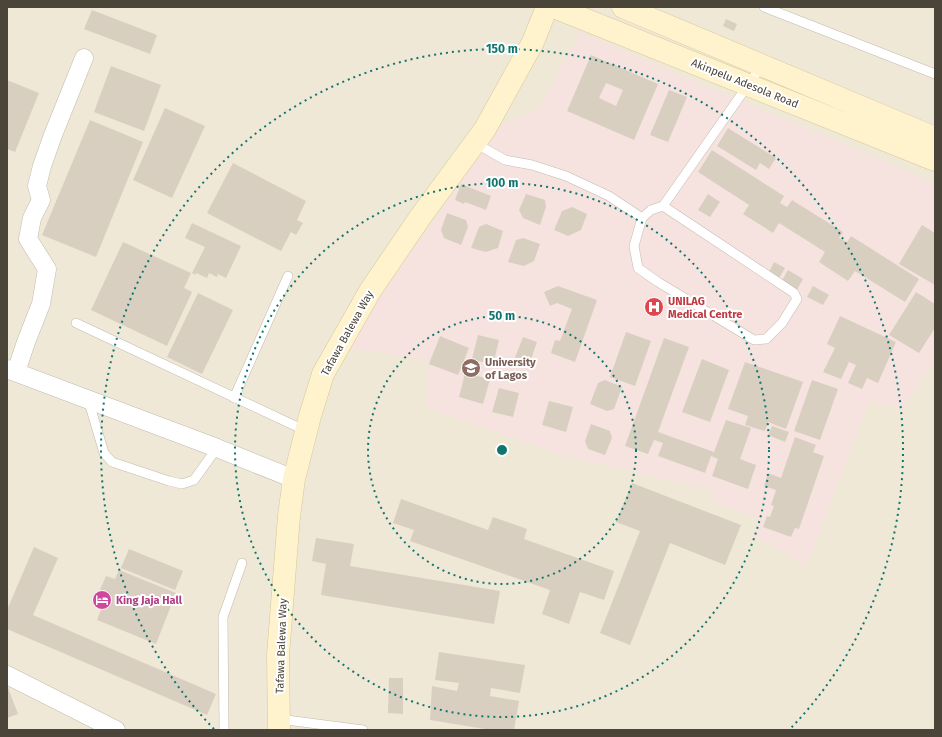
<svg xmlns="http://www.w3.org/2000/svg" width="942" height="737" viewBox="0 0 942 737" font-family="'Fira Sans',sans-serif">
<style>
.education{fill:#efe8d6}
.medical{fill:#f6e3e0}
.building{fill:#d8cfc1;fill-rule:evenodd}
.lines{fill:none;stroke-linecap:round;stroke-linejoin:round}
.lane-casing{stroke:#c2bbae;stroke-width:10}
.street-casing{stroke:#c2bbae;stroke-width:19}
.secondary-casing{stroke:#d6c79b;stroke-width:23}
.lane{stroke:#fff;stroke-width:9}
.street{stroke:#fff;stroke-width:18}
.secondary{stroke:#fff3cd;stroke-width:22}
.ring{fill:none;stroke:#0f766e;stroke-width:2;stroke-dasharray:2 4}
.labels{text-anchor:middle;stroke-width:4;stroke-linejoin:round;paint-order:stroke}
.street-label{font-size:11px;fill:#4b4439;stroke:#fff}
.health-label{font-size:11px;font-weight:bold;fill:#be3a42;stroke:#fff;text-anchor:start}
.education-label{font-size:11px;font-weight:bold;fill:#785e54;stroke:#fff;text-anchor:start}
.hotel-label{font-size:11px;font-weight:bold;fill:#b23c85;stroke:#fff;text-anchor:start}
.centre{fill:#0f766e;stroke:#fff;stroke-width:2}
.ring-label{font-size:12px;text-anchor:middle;font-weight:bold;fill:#0f766e;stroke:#fff;stroke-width:4;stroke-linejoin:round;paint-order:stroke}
</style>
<rect width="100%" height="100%" fill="#f6f3ec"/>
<!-- education -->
<rect class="education" x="7" y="7" width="928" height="723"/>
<!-- medical -->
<path class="medical" d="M580 32 935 183V358L903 409 880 404 872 401 866 409 807 566 754 536 760 519 710 501 713 490 569 457 427 408 429 360 346 348 402 265 501 125 540 108Z"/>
<!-- building -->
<g class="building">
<path d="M92 10 157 35 150 54 84 29Z"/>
<path d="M726 19 737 24 734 31 723 26Z"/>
<path d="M591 55 658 84 634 140 567 111ZM606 83 623 90 616 106 599 98Z"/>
<path d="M111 66 161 85 144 131 94 112Z"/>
<path d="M7 80 39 93 15 152 7 149Z"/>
<path d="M669 90 687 97 668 142 650 135Z"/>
<path d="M165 108 205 126 172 198 133 180Z"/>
<path d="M90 120 143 142 96 257 42 235Z"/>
<path d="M728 128 776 158 769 169 760 163 756 170 717 146Z"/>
<path d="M712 150 784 196 780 203 787 207 792 200 843 232 839 238 847 242 851 236 919 279 905 302 855 271 848 281 819 262 825 252 779 223 773 233 743 214 749 205 698 172Z"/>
<path d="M233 163 306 201 297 220 303 223 296 235 291 232 281 251 207 213Z"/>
<path d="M461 184 491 196 486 210 465 202 464 204 455 200Z"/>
<path d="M526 194 545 200 546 207 540 225 523 218 519 210Z"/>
<path d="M708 194 720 202 710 217 698 210Z"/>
<path d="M572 207 587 214 581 230 568 236 554 230 562 211Z"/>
<path d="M447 213 466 220 468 227 461 245 444 238 441 230Z"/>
<path d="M192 223 241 246 226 278 218 274 217 277 209 273 207 278 196 273V275L192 273 205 247 185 238Z"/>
<path d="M486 224 503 231 498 248 486 252 471 248 479 227Z"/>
<path d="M922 225 935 233V285L899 264Z"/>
<path d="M523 238 540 244 534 261 524 266 508 262 516 240Z"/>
<path d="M123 242 191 273 184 288 192 292 167 346 91 310Z"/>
<path d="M774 262 785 268 778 280 768 274Z"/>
<path d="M788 270 803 279 797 290 781 282Z"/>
<path d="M558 286 597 300 575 362 551 353 555 340 560 341 572 309 557 303 550 306 544 292Z"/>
<path d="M813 286 829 295 823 305 807 297Z"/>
<path d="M916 292 935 304V328L919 353 889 335Z"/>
<path d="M198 293 233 310 202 374 167 357Z"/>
<path d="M840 316 896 342 878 383 867 378 862 389 848 383 856 365 849 362 841 379 823 372 835 348 827 344Z"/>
<path d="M626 332 651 341 635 386 610 377Z"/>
<path d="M478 335 499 340 493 365 472 359Z"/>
<path d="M440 336 469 348 458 375 429 364Z"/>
<path d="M523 337 537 342 529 365 514 360Z"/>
<path d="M664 338 689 347 658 432 714 452 726 420 751 428 740 459 756 465 748 489 712 476 718 459 711 456 705 473 658 456 663 443 654 440 648 454 625 446Z"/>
<path d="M702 359 729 370 710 422 682 412Z"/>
<path d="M745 362 803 382 786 429 768 422 765 431 745 425 748 416 728 409Z"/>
<path d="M465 373 490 379 483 404 459 397Z"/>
<path d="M605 380 622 387 614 409 607 411 590 404 598 383Z"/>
<path d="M812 380 838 389 820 440 794 431Z"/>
<path d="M499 388 519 393 513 417 492 412Z"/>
<path d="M549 401 573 407 566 432 542 425Z"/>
<path d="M591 424 610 431 612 438 605 455 588 449 585 441Z"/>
<path d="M772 426 789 432 785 442 768 435Z"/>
<path d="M795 437 816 445 813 452 824 456 799 529 795 528 791 537 763 527 767 516 770 517 774 506 771 505 776 490 764 486 768 473 781 478Z"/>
<path d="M632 483 741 525 725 565 670 543 630 645 600 633 640 531 616 522Z"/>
<path d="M401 499 488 530 493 517 527 529 524 539 614 571 604 600 580 592 569 624 542 614 550 590 410 541 414 530 393 523Z"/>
<path d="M316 538 354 544 350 566 500 591 494 624 321 595 326 564 312 561Z"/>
<path d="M34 547 58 558 33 615 216 694 207 715 7 629V610Z"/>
<path d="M129 549 183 571 175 590 121 568Z"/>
<path d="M119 570 176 593 156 644 97 620 104 602 96 599 106 576 115 579Z"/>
<path d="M439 652 525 665 520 693 491 688 490 696 519 701 514 730H491L430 720 432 686 457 691 459 683 435 680Z"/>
<path d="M389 678H403V714L388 713Z"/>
<path d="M7 685 18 714 7 718Z"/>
</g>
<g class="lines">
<defs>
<g id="lane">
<path d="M764 7 935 74"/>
<path d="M475 143 505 160 532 165 566 176 609 196 642 218"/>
<path d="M663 206 794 293 797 299 782 323 766 339 754 340 658 282 638 268 634 246 642 218 651 210Z"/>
<path d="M663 206 762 65"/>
<path d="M76 323 306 431"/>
<path d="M234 398 288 276"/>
<path d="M88 399 104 453 112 462 169 481 182 484 194 480 217 448"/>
<path d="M279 719 363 730"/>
<path d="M224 730 223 617 242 563"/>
</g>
<g id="street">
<path d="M7 369 217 448 294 479"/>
<path d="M16 372 26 342 41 304 47 269 28 239 32 218 41 200 37 186 42 166 53 135 84 58"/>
<path d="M7 675 116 730"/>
</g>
<g id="secondary">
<path d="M554 7 935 160"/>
<path d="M623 7 935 138"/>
<path d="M279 730 278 655 289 516 294 479 310 416 323 374 370 291 421 216 485 129 533 42 547 7"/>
</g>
</defs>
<!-- lane casing -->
<use href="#lane" class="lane-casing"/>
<!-- street casing -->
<use href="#street" class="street-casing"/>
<!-- secondary casing -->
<use href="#secondary" class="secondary-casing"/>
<!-- lane -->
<use href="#lane" class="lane"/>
<!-- street -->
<use href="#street" class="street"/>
<!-- secondary -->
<use href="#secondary" class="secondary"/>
</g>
<!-- distance rings -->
<g class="ring">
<circle cx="502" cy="450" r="134"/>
<circle cx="502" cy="450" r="267"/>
<path d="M214 729A401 401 0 1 1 790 729"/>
</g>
<!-- icons -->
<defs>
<symbol id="hospital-disc" viewBox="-11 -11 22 22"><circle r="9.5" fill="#e0444e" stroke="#fff"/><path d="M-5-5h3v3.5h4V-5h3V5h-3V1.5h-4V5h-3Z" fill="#fff"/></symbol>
<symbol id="university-disc" viewBox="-11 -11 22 22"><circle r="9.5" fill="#8d6e63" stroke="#fff"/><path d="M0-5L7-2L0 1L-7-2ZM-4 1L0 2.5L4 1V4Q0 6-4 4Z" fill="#fff"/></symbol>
<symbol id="hotel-disc" viewBox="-11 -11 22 22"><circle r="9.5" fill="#d1479c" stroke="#fff"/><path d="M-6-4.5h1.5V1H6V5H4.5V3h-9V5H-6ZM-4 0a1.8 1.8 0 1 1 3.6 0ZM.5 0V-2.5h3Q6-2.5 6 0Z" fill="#fff"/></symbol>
</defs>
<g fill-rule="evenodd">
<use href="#hospital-disc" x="643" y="296" width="22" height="22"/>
<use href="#university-disc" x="460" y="357" width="22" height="22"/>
<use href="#hotel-disc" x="91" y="589" width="22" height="22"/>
</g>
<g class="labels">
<!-- street labels -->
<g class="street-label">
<text transform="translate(745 83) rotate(22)" y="4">Akinpelu Adesola Road</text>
<text transform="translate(347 333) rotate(-61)" y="4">Tafawa Balewa Way</text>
<text transform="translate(281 646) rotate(-88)" y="4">Tafawa Balewa Way</text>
</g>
<!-- health labels -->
<g class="health-label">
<text x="668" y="305">UNILAG<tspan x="668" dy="13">Medical Centre</tspan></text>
</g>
<!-- education labels -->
<g class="education-label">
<text x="485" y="366">University<tspan x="485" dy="13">of Lagos</tspan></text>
</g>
<!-- hotel labels -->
<g class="hotel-label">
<text x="116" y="604">King Jaja Hall</text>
</g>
</g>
<circle cx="502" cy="450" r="6" class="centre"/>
<g class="ring-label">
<text x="502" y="53">150 m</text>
<text x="502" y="187">100 m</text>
<text x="502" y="320">50 m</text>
</g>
<!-- border -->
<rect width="942" height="737" fill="none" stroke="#4b4439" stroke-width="16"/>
</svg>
